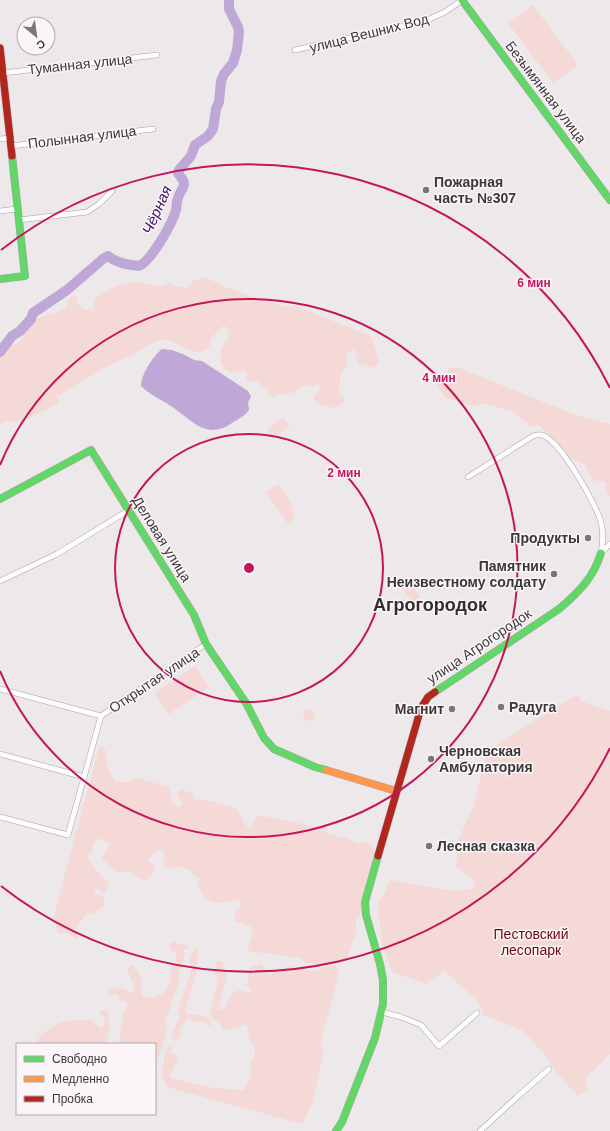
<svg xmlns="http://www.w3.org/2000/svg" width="610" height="1131" viewBox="0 0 610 1131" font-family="Arial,sans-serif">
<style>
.green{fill:#f4d9d7}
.water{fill:#bfa8d8}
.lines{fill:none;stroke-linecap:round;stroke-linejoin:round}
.river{stroke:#bfa8d8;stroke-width:10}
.street-casing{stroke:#a6a3a4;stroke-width:6}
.fast-casing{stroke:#a6a3a4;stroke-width:8}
.slow-casing{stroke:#a6a3a4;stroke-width:8}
.jam-casing{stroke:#a6a3a4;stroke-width:8}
.street{stroke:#fcfcfc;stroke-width:5}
.fast{stroke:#63d668;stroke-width:7}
.slow{stroke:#ff974d;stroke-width:7}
.jam{stroke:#b3261e;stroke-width:7}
.ring{fill:none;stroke:#c2185b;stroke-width:2}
.poi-dot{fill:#797678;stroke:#fbf4f8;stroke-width:1.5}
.labels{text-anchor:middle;stroke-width:3;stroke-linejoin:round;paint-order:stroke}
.street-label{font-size:14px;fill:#3b383a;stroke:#fbf4f8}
.poi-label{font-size:14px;font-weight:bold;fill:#3b383a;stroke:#fbf4f8;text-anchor:start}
.park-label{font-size:14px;fill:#6f0709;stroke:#fbf4f8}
.water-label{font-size:15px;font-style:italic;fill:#3d0f62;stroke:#fbf4f8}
.district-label{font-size:18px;font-weight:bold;fill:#322d2f;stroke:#fbf4f8}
.centre{fill:#c2185b;stroke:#fbf4f8;stroke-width:2}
.ring-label{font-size:12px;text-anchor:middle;font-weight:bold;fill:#c2185b;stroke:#fbf4f8;stroke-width:3;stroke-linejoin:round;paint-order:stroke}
</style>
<rect width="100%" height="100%" fill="#ede8ea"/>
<!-- green -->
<g class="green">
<path d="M533 5 578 65 553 83 508 23Z"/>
<path d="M206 277 227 288 284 307 296 306 371 336 379 360 375 368 358 363 354 349 347 353V365L342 372 340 378 339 394 344 398V403L334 408 316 403 314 396 320 390 318 384 313 387 306 384 295 392 277 395 273 397 269 396 268 390 258 382 247 380 246 372 240 370 236 373C233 372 229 372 226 370 216 362 221 345 229 337L228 329 224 325 211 338 209 347 205 351 194 352 170 341 162 340 155 342 128 357 104 368 56 397 60 403 20 422 6 421 0 425V356C3 354 5 349 8 347 12 344 16 345 20 341 27 334 25 326 37 319 46 314 57 314 67 308V302L72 296H76L77 304 84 310 93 309 95 298C102 295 108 290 114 287 129 279 147 283 162 287L168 283 176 287H188L193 281Z"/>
<path d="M457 367 578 416 610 424V497L606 489V482L592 480 586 465 570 458 559 444 538 425 530 427 526 422 511 411 483 403 473 406 446 398 437 386 450 368Z"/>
<path d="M283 417 290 426 274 438 267 430Z"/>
<path d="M278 484C286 497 301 511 289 525L266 492Z"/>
<path d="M410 582 420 597 412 603 402 587Z"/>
<path d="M195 666 209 687 169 714 155 693Z"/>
<path d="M577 695 581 701 610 711V1054L587 1077 586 1085 588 1089 578 1096 555 1071 551 1062 522 1030 481 1014 484 1012 477 1000 444 971 426 984 392 972 382 944 378 904 391 880 453 891 472 889 476 882 456 866 459 839 473 807 487 751C517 733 546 712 577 695Z"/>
<circle cx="309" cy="715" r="6"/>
<path d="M99 747H103L107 753 105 757 108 763 107 767 116 782H130L136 778 169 787 172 802 178 808 182 803 177 794 180 789 192 793 195 798C203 800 231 805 235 808 241 814 244 825 250 829L258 815 323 828 328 834 345 838 359 844 363 841 370 844 375 853 364 895 360 916 356 921V932L347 958 342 962H328L320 964 305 963 301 958 248 951C248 942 255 936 252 927L235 921 236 911 242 904 239 900 214 903 205 899 197 884 200 878 195 877 190 870 177 866 171 869 164 866 165 854 160 849 152 855 147 861 155 864 154 872 145 881 135 876 132 872H116L102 858 110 844 98 838 92 846 93 850 87 856C93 867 100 876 109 883L106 893 101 892 99 889 96 888 94 893 104 897V905L94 914 88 912 75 929 79 938 77 940 66 932 58 934 55 922 53 919Z"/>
<path d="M175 941 179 944 189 945V947L184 950 183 965 178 972 180 978 165 1022 167 1029 155 1070V1044H122L119 1041 123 1014 128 1004 120 998 117 994 110 995 108 989 119 987 132 993 135 989 127 969 131 965C139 968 141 980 143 987L140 992 144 997 154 998 164 993 169 985 172 966 176 961V952L171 951 169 944Z"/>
<path d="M194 949H198L197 960 198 967 185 1010 188 1014 208 1017 212 1024 210 1026 205 1023 188 1019 179 1029 181 1033 179 1038 175 1040 171 1036 179 1018 178 1012 191 970 190 959Z"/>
<path d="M223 961V967L225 969 227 975 218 1010 224 1009 234 992 240 990 250 994 251 989 247 985 250 967 261 964 270 976 275 970 286 967 314 971 327 966H336L339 972 320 1045 324 1051 312 1104 302 1124 167 1087 162 1074 165 1053 169 1046 172 1047 171 1054 177 1055 178 1062 175 1064 170 1074 171 1078 214 1088 244 1090 251 1075V1062L255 1054 254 1045 248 1039 250 1033 246 1024C238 1028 231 1028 224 1031L221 1029 222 1026 217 1021H213L210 1015 218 979 214 972 216 962Z"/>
<path d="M101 1010H106L108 1012 110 1028 107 1033 108 1038 104 1044H37L40 1035 57 1024 72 1020H91L101 1028 105 1025 104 1017 100 1014Z"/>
</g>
<!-- water -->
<path class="water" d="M162 349 172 350 185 355 194 360 202 361 248 391 251 397 248 402 249 410C245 416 238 419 232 423 206 441 192 420 171 406 162 400 147 393 141 386 141 375 153 356 162 349Z"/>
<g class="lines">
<!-- river -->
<path class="river" d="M0 352 12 336 20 331 31 319 33 313 67 290 104 258 108 256C116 263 128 265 139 266 151 261 172 224 176 210 177 206 176 202 178 198 179 193 184 188 184 184 184 179 180 177 178 173L179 170 191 156 195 145 208 136 213 129 216 109 219 102 221 81 224 74 233 63 237 50 239 32 238 27 229 9V0"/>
<defs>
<g id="street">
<path d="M295 50 425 21 445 12 462 0"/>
<path d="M3 73 157 55"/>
<path d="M0 139 10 138"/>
<path d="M11 146 153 129"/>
<path d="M0 211 17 209"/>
<path d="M19 220 87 212 99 204 112 191"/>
<path d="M468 477 533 436C536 435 538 434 542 435 560 440 596 504 601 522 604 533 603 542 601 553"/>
<path d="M602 552 610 544"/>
<path d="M0 581 57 554 129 510"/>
<path d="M0 689 101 716"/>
<path d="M101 716 206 644"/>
<path d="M0 754 84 777"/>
<path d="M0 817 68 835 101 716"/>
<path d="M382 1012 401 1017 421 1025 439 1046 477 1013"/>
<path d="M480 1131 517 1097 549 1069"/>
</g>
<g id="fast">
<path d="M462 0 610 200"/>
<path d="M0 279 25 276 12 156"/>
<path d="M0 499 91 450 194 615 206 644 246 703 264 738 274 749 315 767 326 770"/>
<path d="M435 692 559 609C578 593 594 577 601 553"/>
<path d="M336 1131 342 1122 375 1038 383 1004V980L380 964 366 915 365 902 378 856"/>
</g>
<path id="slow" d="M326 770 396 791"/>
<g id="jam">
<path d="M0 48 12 156"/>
<path d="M378 856 421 708 428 697 435 692"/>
</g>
</defs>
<!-- street casing -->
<use href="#street" class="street-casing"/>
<!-- fast casing -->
<use href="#fast" class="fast-casing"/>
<!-- slow casing -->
<use href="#slow" class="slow-casing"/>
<!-- jam casing -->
<use href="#jam" class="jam-casing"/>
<!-- street -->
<use href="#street" class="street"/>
<!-- fast -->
<use href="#fast" class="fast"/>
<!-- slow -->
<use href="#slow" class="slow"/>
<!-- jam -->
<use href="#jam" class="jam"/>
</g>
<!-- distance rings -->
<g class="ring">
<circle cx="249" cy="568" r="134"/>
<path d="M0 465A269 269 0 1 1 0 671"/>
<path d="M610 748A403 403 0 0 1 1 886M1 250A403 403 0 0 1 610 388"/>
</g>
<!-- markers -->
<g class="poi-dot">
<circle cx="426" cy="190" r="4"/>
<circle cx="588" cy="538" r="4"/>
<circle cx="554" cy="574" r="4"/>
<circle cx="501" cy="707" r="4"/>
<circle cx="452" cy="709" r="4"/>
<circle cx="431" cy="759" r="4"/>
<circle cx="429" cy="846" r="4"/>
</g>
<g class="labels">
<!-- street labels -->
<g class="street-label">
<text transform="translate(369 33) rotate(-14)" y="5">улица Вешних Вод</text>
<text transform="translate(80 64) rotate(-6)" y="5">Туманная улица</text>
<text transform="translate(546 92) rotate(53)" y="5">Безымянная улица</text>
<text transform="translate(82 137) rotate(-7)" y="5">Полынная улица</text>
<text transform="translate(162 539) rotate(58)" y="5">Деловая улица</text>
<text transform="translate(479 646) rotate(-34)" y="5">улица Агрогородок</text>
<text transform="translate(154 680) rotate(-34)" y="5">Открытая улица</text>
</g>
<!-- poi labels -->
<g class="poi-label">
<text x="434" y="187">Пожарная<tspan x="434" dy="16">часть №307</tspan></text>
<text x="580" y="543" text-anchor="end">Продукты</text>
<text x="546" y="571" text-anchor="end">Памятник<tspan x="546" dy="16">Неизвестному солдату</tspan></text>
<text x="509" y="712">Радуга</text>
<text x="444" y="714" text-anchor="end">Магнит</text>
<text x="439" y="756">Черновская<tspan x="439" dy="16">Амбулатория</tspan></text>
<text x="437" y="851">Лесная сказка</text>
</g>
<!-- park labels -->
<g class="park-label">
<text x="531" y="939">Пестовский<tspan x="531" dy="16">лесопарк</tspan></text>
</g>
<!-- water labels -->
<g class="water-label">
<text transform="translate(157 210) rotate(-66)" y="5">Чёрная</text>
</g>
<!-- district labels -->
<g class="district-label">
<text x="430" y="611">Агрогородок</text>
</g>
</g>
<circle cx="249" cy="568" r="6" class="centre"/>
<g class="ring-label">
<text x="534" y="287">6 мин</text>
<text x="439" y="382">4 мин</text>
<text x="344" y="477">2 мин</text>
</g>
<!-- legend -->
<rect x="16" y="1043" width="140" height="72" fill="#fbf4f8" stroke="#aea9ac"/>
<rect x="24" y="1056" width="20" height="6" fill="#63d668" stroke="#aea9ac"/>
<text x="52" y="1063" font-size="12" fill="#3b383a">Свободно</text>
<rect x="24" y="1076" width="20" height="6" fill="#ff974d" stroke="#aea9ac"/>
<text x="52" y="1083" font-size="12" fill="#3b383a">Медленно</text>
<rect x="24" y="1096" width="20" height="6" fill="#b3261e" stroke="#aea9ac"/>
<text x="52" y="1103" font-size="12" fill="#3b383a">Пробка</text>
<!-- north arrow -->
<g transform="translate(36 36) rotate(151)"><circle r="19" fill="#fbf4f8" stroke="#aea9ac"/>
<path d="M0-3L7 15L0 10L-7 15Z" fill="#797678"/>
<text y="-6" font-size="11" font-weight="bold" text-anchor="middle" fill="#3b383a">С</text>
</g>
</svg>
